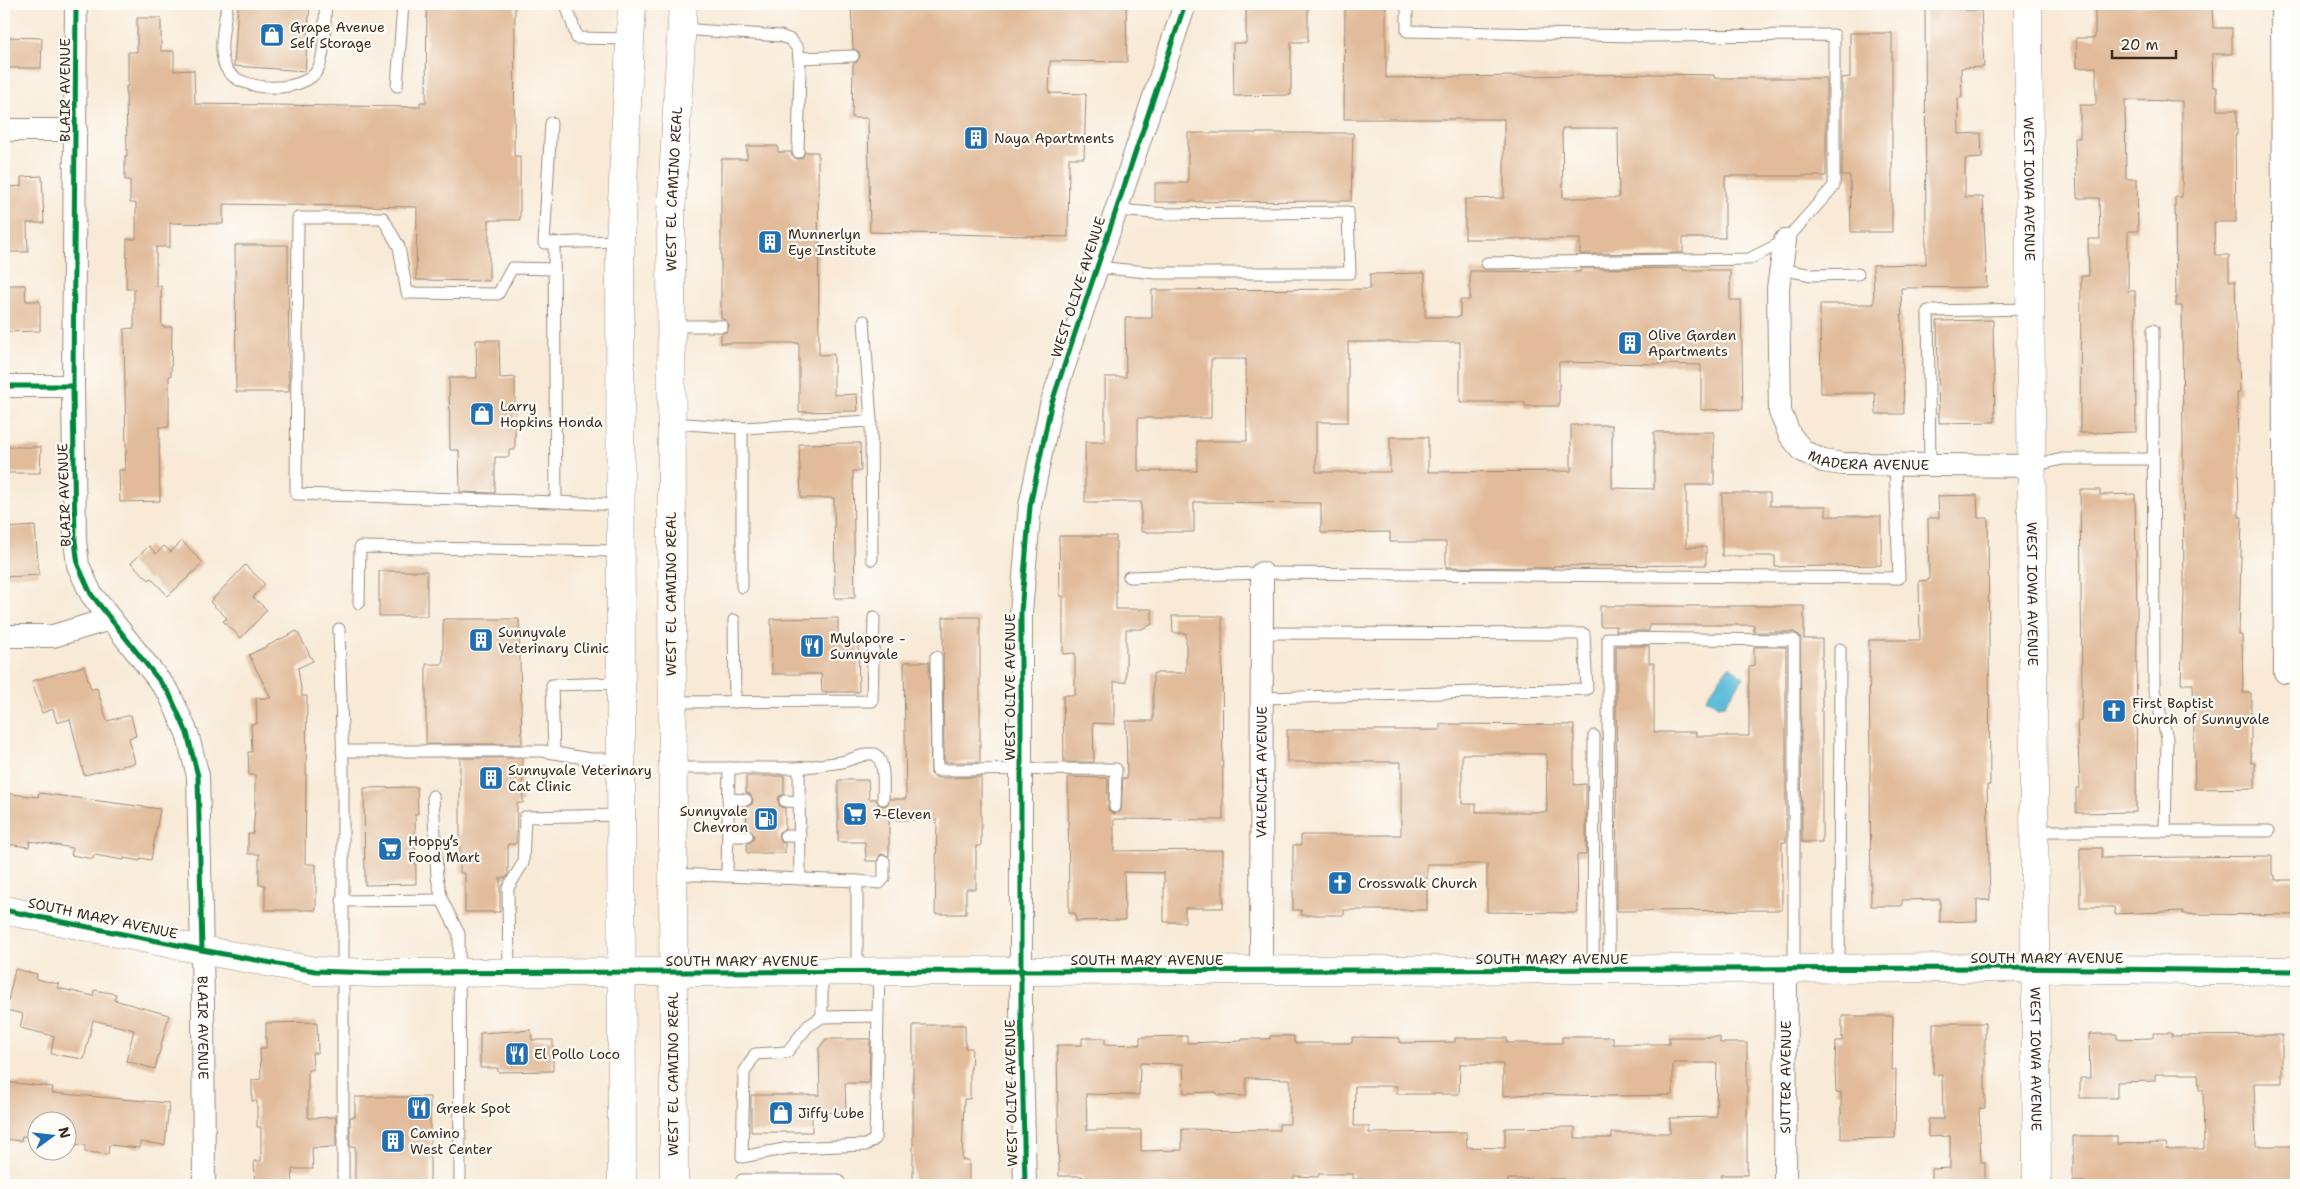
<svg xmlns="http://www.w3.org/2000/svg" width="2300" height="1189" viewBox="0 0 2300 1189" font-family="'Shantell Sans',sans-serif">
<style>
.water{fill:#5abbd9;stroke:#4a727c}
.building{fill:#e1bb9a;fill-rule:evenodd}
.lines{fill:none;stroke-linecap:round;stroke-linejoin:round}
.lane-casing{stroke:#9a8a7a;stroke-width:13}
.street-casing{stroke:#9a8a7a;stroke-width:24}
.secondary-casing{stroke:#9a8a7a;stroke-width:29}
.primary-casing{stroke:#9a8a7a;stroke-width:29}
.lane{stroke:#fff;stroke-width:11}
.street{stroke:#fff;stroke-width:22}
.secondary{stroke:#fff;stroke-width:28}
.primary{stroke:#fff;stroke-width:28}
.cycleway-casing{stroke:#fdfcf7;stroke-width:8}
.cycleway{stroke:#00873e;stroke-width:5}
.labels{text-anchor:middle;stroke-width:4.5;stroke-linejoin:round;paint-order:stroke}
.poi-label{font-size:14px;fill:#3b2a1e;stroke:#fdfcf7;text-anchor:start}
.street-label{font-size:14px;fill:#3b2a1e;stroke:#fdfcf7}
</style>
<rect width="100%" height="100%" fill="#fdfcf7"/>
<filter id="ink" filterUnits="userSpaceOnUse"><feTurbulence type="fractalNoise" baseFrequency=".02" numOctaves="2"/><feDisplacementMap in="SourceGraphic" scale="10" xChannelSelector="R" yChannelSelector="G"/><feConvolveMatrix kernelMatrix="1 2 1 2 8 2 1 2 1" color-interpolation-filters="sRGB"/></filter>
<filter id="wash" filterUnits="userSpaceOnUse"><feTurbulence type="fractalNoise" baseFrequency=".0096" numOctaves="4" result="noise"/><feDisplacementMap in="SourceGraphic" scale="20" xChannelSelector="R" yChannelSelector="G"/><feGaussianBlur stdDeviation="1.12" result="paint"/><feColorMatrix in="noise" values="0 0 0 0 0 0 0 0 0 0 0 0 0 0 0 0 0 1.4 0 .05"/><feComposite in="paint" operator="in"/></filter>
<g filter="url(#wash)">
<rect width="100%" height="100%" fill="#f8ead7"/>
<!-- water -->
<path class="water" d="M1729 666 1744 677 1724 705 1718 706 1706 698Z"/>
<g id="blocks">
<!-- building -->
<g class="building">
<path d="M238 4H310L305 71 234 66Z"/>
<path d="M427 4H515L514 156H520V220H489V281L416 280 417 207 223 204V224L170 223V247H156V286H161L162 327H172L171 376H169V427H159L160 501 120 502 119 470H125L126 450 124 329 134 328V289H126L127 239H136V203H130V180H125V156H127L126 86H128V52H137V18H161V51H174V71L194 70 195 104 420 107V102H426Z"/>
<path d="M851 4H1126L1127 62 1050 61 1049 93 1086 94 1084 158H1069L1068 237 870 232 868 118H852L853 64 857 62 860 56 859 52 853 49Z"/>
<path d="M1246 4H1308V42H1291V95L1234 96 1233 43H1246Z"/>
<path d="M1345 4H1386V78L1656 74 1714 75V78H1826V176H1725V238H1683V253L1580 254V239H1465V199L1504 198V119H1344ZM1562 128H1618L1619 198H1563Z"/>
<path d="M1925 4H1964L1965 10H1981L1984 67 1961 68 1962 97 1958 98 1959 134 1981 133 1982 158 1965 159V197H1983L1987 287 1901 288 1904 414H1876L1875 393H1821L1820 304H1874L1873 265 1926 264Z"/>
<path d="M2095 4H2136V6L2212 4 2213 28H2232V54H2212L2213 87H2217V110H2237V135H2235L2236 222H2214L2215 255H2229V281H2235L2237 361H2239L2240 393H2237L2239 517H2242L2239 635H2242L2243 693H2251V763H2255V788L2195 789 2193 684H2181L2184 595 2182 306H2176L2175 197H2182V101L2125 100 2126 179H2137L2138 231H2128V291H2135L2136 432 2080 433 2081 276H2089L2088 239H2100L2099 198H2077L2075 138H2080V105H2096V67L2077 68 2076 38H2095Z"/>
<path d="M1850 33H1892V232H1851L1850 176H1842V78L1850 77Z"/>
<path d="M4 37 42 38 41 68H4Z"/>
<path d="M1188 133H1353L1351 201 1155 202V183H1188Z"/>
<path d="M747 146H778V152H791L792 156 797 159 802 158 805 152H818L819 355 834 354V395L857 394 858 411 799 412V343H721V334L726 332 729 326 726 320 721 318V159H747Z"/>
<path d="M42 176 44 223H27L28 252H5L4 187 21 186V177Z"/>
<path d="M235 245H288L289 392H236Z"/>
<path d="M1683 268V270H1730V300H1741L1743 409 1701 410V365L1559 362V406H1525V402H1460V342H1348V422H1316V472H1390V437H1428V472L1571 471V425H1612V488L1654 489V432H1714V485H1686V547H1706V565L1553 566V568L1446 567V542H1390V532L1321 533V503L1194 502V532H1141V502H1085V442H1105V377H1126L1125 318H1152V290L1370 289V274L1425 273V317H1460V300H1470V271L1580 272V269ZM1211 359H1246L1247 441H1197V471H1138V418H1211Z"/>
<path d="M4 285H25L26 301H40V331L4 332Z"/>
<path d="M1993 320 1995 422 1939 423 1937 321Z"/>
<path d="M476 340H499L500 378 515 377V450H509V457H495V493L460 492 459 450H450L449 378H477Z"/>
<path d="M860 443 861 471H853L855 598H835L834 498H801L799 444Z"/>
<path d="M4 447H41L40 473H4Z"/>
<path d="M2080 490H2100V495L2135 494 2137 613 2136 812 2076 813V788H2080L2077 721H2081L2082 689Z"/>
<path d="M1722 493H1770V506H1826V516H1881V565L1775 567V556H1722Z"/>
<path d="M1977 495 1978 518H1988L1990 785H1987L1990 900H1977V921L1940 922V899L1902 900V906H1871L1869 640H1920L1919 581 1929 580 1928 518H1939L1938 496Z"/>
<path d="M35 526 39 575 4 577V557H5L4 528Z"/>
<path d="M1059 536H1116V609H1152V624L1142 629H1126V682H1114V724L1093 723 1094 762H1064L1063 695H1075V653L1063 654V596H1060Z"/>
<path d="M182 541 203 563 168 596 151 578 149 580 131 563 149 546 156 554 164 546 171 552Z"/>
<path d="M245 565 265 584 253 597 267 610 241 638 223 621 227 618 210 602Z"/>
<rect x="379" y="571" width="48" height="45"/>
<path d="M1600 606H1804V639H1822V842H1802L1800 636 1794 632H1754V625H1649V631H1616V626H1600Z"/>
<path d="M1172 616H1222L1223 820 1114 819V851L1223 850V908H1185V922H1164V873L1124 872 1125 920 1076 921 1075 913H1069L1068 777 1108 778V810L1114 814 1121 811 1123 778H1127L1126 721H1153V673H1186V633H1173Z"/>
<path d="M943 617H980V762H944Z"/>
<path d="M838 618V641L858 640 859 692H822L821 674H772L771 619Z"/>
<path d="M443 619H519L522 744H426V664H443Z"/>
<path d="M297 631 313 661 298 668 302 696H307L305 864H316V910H265V885H259V854H248V834H253L255 808V775H249L248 752H252L251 724H257L256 698H271L249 655Z"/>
<path d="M1616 646H1649V663H1654V732H1696V736H1749V666L1754 665V647H1786V842H1782V910L1617 911Z"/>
<path d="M904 662H929L931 774 937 778 981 777V846H976V889H966V914H935L937 820H889V856L881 854 877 861H866L865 842H838V780H868L869 799H876L879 805 882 806 887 805 890 799H906Z"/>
<path d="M84 666 91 689 97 688 107 721 131 715 136 736 129 738 135 763 84 775 70 719 57 723 53 709 42 713 32 681Z"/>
<path d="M1440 724 1574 725V785L1586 784V855H1577L1578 913 1487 912V864H1427V910H1344V915H1301V910H1293V845H1301V835H1401V762H1287V730H1440ZM1462 754H1546L1547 812H1476V804H1462Z"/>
<path d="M460 758H522L523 803H517L516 844H508V873L506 878H500V912H465V873H460Z"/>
<path d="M746 776H784V794L779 796 778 801 780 807 785 808V829L779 832 778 836 781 842 785 843V853H747V844L753 840 754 836 751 830 747 828 746 807 752 804 753 800 750 794 746 792Z"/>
<path d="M417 787 418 814H415L416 884 365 885 364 788Z"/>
<path d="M4 793 38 797 39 793 160 809 151 860 141 858 140 861 124 858V860L94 855 93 859 71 855 73 848 30 841 29 847 4 844Z"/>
<path d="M2080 848H2102V858L2272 856V875H2275V880H2296V915L2183 914V911L2115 914 2114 907H2080Z"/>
<path d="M15 969 37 974 36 979 59 984 58 988 93 996 94 990 116 994 114 1000 169 1015 155 1069 126 1061 134 1030 93 1020 84 1059 51 1054 54 1036 20 1028 23 1014 6 1010Z"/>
<path d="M1842 1016H1893L1892 1070H1896L1895 1138 1841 1139V1092L1836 1093 1835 1064 1836 1041H1842Z"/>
<path d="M317 1022 318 1053H312L313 1070H308V1118L336 1117V1147L312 1148 313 1169H292L293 1185H255L254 1161H261V1127H257V1101H252V1080L261 1079 260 1048H266V1023Z"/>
<path d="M1933 1023H1985V1108L1979 1109 1981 1162H1985V1185H1932V1169L1950 1168V1136L1928 1137V1119H1943L1942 1075H1933Z"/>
<path d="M913 1025H965V1048H972L971 1069H970V1099H964L962 1160H969V1183L913 1184Z"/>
<path d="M531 1030 532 1040H553V1071L498 1072V1068H480V1033Z"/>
<path d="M2153 1033H2172V1036L2282 1035V1083H2254L2256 1146H2296V1185H2085V1182H2073V1136H2117V1144L2166 1143 2167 1149H2204L2203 1090H2199L2198 1074H2155V1081L2117 1082V1098H2080V1078H2090L2089 1034H2117V1039L2153 1038Z"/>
<path d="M1187 1036V1043L1242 1041V1039H1270V1036H1294V1043H1352V1037L1400 1038V1043L1455 1042V1038H1507V1043H1562V1037H1613V1044H1669V1037H1720V1043H1747V1175H1721V1181H1695V1185L1617 1183V1185H1595V1184H1565V1179H1508V1184L1480 1185H1380V1180L1353 1179V1174H1319L1318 1177 1294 1176V1182L1265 1181V1185H1243V1182H1188V1185H1136V1183H1083V1176H1059L1057 1045H1082V1038H1105V1044L1140 1045V1037ZM1140 1063 1183 1064 1184 1093 1217 1092V1095L1246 1096V1078L1290 1079V1124H1279V1130L1182 1129V1150L1141 1151V1130H1087L1086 1094 1139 1095ZM1673 1063H1717L1716 1117 1670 1118V1133H1612V1138H1575V1127L1505 1128V1148L1467 1147 1466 1132 1369 1133V1126H1354L1355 1086H1397V1094H1459L1460 1064H1503V1096L1532 1094 1609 1096 1673 1095Z"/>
<path d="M826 1039H870L869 1083H845L846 1112 812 1113V1132H751V1095H820L819 1048Z"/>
<path d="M5 1082 53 1087 52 1093 169 1103 165 1145 140 1142V1148L109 1145 108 1154 85 1152V1145L68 1144V1122H38V1138L22 1136 21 1141 4 1139Z"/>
<path d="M355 1097H430V1185H355V1146L350 1147V1117H355Z"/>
</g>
</g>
</g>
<g filter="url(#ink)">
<use href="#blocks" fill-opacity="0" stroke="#9a8a7a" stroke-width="1"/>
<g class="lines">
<defs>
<g id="lane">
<path d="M227 4C225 23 217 51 226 68 239 93 305 94 318 69 326 53 324 22 326 4"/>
<path d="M566 4 577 38 629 39"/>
<path d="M1407 4V31L1636 36 1834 35V186L1785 241 1749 259 1487 263"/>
<path d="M681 29 781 36 791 40 798 49 800 69 798 152"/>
<path d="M799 58 853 56"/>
<path d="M397 86 403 4"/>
<path d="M551 123 544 243 620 241"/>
<path d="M554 243 556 502 619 505"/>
<path d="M1096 267 1157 273H1350L1348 212 1167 214 1116 210"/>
<path d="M554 269 512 268 498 294 407 293 399 247 383 218H298L296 494 556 502"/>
<path d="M1781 269 1812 275 1858 274"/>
<path d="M864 321 871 421"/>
<path d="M671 326H722"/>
<path d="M672 423 742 428 871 421 872 559"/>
<path d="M1930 465 1928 311 2031 309"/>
<path d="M2033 466 2062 459H2153"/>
<path d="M1129 577 1262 573 1899 578 1895 465"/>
<path d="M742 587V428"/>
<path d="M359 603 360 547 620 551"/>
<path d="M734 620 735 702"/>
<path d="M339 629 343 768V1185"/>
<path d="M936 657 937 770 1116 769 1115 807"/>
<path d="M1260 698 1587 689 1584 634 1261 633"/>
<path d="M671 702 872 701 874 617"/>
<path d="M342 751H543L590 759H621"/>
<path d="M554 753 552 685 620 683"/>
<path d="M672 768H799L800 879"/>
<path d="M799 768 842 762 867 754H875C886 763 883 785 883 799"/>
<path d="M433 796 437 877 442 900 459 934 460 1185"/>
<path d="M728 799 746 800"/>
<path d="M785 801 800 802"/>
<path d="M2034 831H2165L2167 738 2154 690 2153 330"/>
<path d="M2165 831H2269"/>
<path d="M728 836H747"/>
<path d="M785 836H800"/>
<path d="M673 874 857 881V972"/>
<path d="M727 875 729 768"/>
<path d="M857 881 880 883 884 878V861"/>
<path d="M342 901 442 900"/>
<path d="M1839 968 1840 649"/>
<path d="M1593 970 1594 736"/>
<path d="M1609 970 1608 638 1794 640V969"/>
<path d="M509 974 508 888 523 863 525 817 621 815"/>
<path d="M878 1016 822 1017 808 1026 787 1052 755 1054 744 1073 742 1157 789 1148 866 1145 875 1139 879 972"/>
<path d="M822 1017V972"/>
<path d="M742 1180H838L841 1185"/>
</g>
<g id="street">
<path id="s1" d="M76 4 73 386 75 541 78 565 91 594 169 693 187 733 198 776 203 1001 204 1185"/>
<path d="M2282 4 2285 672H2296"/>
<path d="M4 130H76"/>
<path id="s2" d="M1785 241 1778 288 1780 412 1790 435 1803 451 1823 461 1843 464 2033 466"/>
<path d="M4 386H73"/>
<path d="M4 636H53L110 619"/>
<path id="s3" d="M1261 971 1262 573"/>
<path d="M1025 1185 1021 1012V612L1030 506 1051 405 1185 4"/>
<path id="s4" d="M1785 1185 1786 971"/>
</g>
<g id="secondary">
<path id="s5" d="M2028 4 2037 1185"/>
<path d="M4 910 202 950 315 971 373 973 2008 968 2296 971"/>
</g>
<g id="primary">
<path d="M622 1185 620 241 632 4"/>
<path id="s6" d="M674 1185 671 214 683 4"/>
</g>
</defs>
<!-- lane casing -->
<use href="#lane" class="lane-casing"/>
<!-- street casing -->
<use href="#street" class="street-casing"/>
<!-- secondary casing -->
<use href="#secondary" class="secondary-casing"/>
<!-- primary casing -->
<use href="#primary" class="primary-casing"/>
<!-- lane -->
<use href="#lane" class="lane"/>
<!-- street -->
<use href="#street" class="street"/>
<!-- secondary -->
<use href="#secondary" class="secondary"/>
<!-- primary -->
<use href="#primary" class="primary"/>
<defs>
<g id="cycleway">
<path d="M76 4 73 386 75 541 78 565 91 594 169 693 187 733 198 776 202 950"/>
<path d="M4 386H73"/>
<path d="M4 910 202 950 315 971 373 973 2008 968 2296 971"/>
<path d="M1025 1185 1021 1012V612L1030 506 1051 405 1185 4"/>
</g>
</defs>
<!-- cycleway casing -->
<use href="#cycleway" class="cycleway-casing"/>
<!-- cycleway -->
<use href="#cycleway" class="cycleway"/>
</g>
</g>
<!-- icons -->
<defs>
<symbol id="shop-square" viewBox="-11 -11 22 22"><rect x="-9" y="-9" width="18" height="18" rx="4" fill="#1f6fb2" stroke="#fdfcf7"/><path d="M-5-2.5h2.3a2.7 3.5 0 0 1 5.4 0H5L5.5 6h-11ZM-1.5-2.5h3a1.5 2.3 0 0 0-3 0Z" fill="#fff"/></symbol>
<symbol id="building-square" viewBox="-11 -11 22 22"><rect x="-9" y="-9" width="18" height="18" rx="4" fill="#1f6fb2" stroke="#fdfcf7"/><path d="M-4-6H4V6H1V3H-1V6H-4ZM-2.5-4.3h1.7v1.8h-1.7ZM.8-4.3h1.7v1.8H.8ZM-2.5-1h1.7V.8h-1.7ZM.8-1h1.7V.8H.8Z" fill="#fff"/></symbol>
<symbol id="restaurant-square" viewBox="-11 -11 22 22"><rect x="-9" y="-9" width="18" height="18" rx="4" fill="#1f6fb2" stroke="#fdfcf7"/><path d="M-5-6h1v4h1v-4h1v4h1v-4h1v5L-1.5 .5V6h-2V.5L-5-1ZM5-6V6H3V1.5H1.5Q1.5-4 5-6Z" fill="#fff"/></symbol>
<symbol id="church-square" viewBox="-11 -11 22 22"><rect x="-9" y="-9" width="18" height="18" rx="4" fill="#1f6fb2" stroke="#fdfcf7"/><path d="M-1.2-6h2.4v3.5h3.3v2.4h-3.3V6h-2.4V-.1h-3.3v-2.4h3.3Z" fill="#fff"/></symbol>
<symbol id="supermarket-square" viewBox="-11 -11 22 22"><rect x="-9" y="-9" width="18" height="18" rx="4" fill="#1f6fb2" stroke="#fdfcf7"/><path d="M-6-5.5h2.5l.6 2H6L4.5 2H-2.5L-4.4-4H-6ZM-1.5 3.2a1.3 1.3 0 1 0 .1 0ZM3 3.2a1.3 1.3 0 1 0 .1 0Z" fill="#fff"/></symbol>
<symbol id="fuel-square" viewBox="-11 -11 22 22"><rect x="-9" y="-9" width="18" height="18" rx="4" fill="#1f6fb2" stroke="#fdfcf7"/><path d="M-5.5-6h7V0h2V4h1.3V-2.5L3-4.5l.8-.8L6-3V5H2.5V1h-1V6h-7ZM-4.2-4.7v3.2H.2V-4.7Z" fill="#fff"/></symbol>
</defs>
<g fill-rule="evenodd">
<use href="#shop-square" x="258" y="21" width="28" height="28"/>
<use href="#building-square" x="962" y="124" width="28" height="28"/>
<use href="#building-square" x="756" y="228" width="28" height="28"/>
<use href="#building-square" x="1616" y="329" width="28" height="28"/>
<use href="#shop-square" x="468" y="400" width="28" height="28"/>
<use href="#building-square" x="467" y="626" width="28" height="28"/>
<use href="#restaurant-square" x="798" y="632" width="28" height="28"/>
<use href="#church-square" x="2100" y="697" width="28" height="28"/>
<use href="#building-square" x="477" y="764" width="28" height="28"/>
<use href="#supermarket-square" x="841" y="800" width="28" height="28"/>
<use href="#fuel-square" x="752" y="805" width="28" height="28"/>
<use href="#supermarket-square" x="376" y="835" width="28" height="28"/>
<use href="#church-square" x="1326" y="869" width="28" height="28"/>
<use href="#restaurant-square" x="503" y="1040" width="28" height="28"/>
<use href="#restaurant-square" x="405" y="1094" width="28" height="28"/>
<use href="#shop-square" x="767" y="1099" width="28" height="28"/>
<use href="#building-square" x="379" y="1127" width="28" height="28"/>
</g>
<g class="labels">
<!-- poi labels -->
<g class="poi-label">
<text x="290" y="32">Grape Avenue<tspan x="290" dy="16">Self Storage</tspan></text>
<text x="994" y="143">Naya Apartments</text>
<text x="788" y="239">Munnerlyn<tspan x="788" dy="16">Eye Institute</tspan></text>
<text x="1648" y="340">Olive Garden<tspan x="1648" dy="16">Apartments</tspan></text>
<text x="500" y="411">Larry<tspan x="500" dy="16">Hopkins Honda</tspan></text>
<text x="498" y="637">Sunnyvale<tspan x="498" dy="16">Veterinary Clinic</tspan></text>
<text x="830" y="643">Mylapore -<tspan x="830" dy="16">Sunnyvale</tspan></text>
<text x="2132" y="708">First Baptist<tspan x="2132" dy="16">Church of Sunnyvale</tspan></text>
<text x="508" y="775">Sunnyvale Veterinary<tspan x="508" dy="16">Cat Clinic</tspan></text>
<text x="748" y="816" text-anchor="end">Sunnyvale<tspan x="748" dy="16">Chevron</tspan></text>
<text x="872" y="819">7-Eleven</text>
<text x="408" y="846">Hoppy’s<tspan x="408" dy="16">Food Mart</tspan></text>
<text x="1358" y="888">Crosswalk Church</text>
<text x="534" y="1059">El Pollo Loco</text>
<text x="436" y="1113">Greek Spot</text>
<text x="798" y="1118">Jiffy Lube</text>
<text x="410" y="1138">Camino<tspan x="410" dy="16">West Center</tspan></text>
</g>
<!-- street labels -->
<g class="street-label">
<text transform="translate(65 90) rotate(-90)" y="5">BLAIR AVENUE</text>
<text dy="5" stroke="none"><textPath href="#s6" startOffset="996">WEST EL CAMINO REAL</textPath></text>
<text dy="5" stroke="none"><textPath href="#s5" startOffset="185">WEST IOWA AVENUE</textPath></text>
<text transform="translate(1078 287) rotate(-72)" y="5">WEST OLIVE AVENUE</text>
<text dy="5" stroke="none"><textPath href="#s2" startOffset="285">MADERA AVENUE</textPath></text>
<text transform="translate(64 495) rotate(-92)" y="5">BLAIR AVENUE</text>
<text transform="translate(671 594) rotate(-90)" y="5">WEST EL CAMINO REAL</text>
<text dy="5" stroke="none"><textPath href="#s5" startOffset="590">WEST IOWA AVENUE</textPath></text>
<text transform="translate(1010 687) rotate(-90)" y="5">WEST OLIVE AVENUE</text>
<text dy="5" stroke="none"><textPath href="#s3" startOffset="199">VALENCIA AVENUE</textPath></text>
<text transform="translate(103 918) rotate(12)" y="5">SOUTH MARY AVENUE</text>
<text x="2047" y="963">SOUTH MARY AVENUE</text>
<text x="1552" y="964">SOUTH MARY AVENUE</text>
<text x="1147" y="965">SOUTH MARY AVENUE</text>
<text x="742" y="966">SOUTH MARY AVENUE</text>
<text dy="5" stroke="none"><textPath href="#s1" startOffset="1059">BLAIR AVENUE</textPath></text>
<text dy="5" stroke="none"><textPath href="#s5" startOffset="1055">WEST IOWA AVENUE</textPath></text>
<text transform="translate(673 1074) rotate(-90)" y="5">WEST EL CAMINO REAL</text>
<text dy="5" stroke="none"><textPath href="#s4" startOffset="108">SUTTER AVENUE</textPath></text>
<text transform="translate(1011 1093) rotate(-91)" y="5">WEST OLIVE AVENUE</text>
</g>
</g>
<!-- margin -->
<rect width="2300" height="1189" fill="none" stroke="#fdfcf7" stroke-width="20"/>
<!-- north arrow -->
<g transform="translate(52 1136) rotate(75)"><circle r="24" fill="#fdfcf7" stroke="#afa8a0"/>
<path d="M0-4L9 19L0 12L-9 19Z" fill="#1f6fb2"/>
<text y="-8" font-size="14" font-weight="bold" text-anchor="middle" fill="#3b2a1e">N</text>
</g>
<!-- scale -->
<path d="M2112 50v8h64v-8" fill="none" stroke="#3b2a1e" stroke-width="2.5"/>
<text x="2120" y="50" font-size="15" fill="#3b2a1e" stroke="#fdfcf7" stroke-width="4" paint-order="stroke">20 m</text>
</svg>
